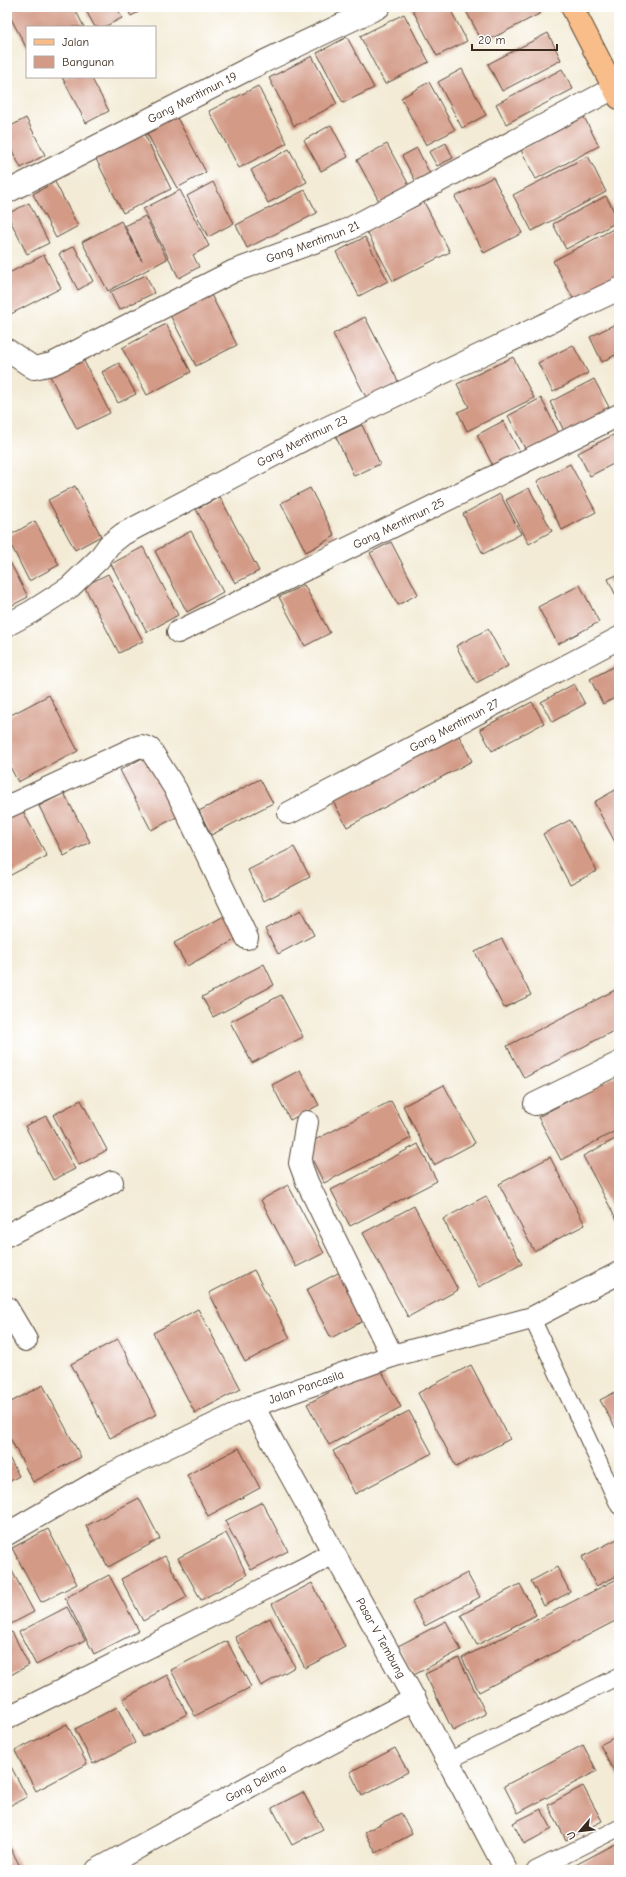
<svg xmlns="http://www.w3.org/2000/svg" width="626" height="1877" viewBox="0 0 626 1877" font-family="'Comic Neue',sans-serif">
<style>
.building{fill:#d39a86}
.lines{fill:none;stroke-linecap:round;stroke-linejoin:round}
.service-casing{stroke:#574739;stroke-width:18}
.minor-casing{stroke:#574739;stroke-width:24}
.primary-casing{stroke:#574739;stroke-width:24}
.service{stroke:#fff;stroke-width:16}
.minor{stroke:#fff;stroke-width:22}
.primary{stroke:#f8bd88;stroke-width:22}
.labels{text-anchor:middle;stroke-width:4;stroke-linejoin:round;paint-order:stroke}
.street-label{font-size:12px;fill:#3b2a1e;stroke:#fff}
</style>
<rect width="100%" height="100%" fill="#fff"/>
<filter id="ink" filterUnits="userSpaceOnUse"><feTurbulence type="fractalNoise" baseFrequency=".025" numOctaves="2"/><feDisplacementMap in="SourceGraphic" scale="8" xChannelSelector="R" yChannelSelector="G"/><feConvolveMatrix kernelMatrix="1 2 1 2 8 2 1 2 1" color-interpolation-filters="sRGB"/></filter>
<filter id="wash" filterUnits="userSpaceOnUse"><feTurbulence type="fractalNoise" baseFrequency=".012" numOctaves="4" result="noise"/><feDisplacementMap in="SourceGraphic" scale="16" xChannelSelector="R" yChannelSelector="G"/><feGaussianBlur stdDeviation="0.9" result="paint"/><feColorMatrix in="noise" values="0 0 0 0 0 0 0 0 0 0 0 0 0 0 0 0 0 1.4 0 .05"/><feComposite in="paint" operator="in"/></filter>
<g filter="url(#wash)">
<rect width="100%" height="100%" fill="#f3ebd5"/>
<g id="blocks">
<!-- building -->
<g class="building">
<path d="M16 7H74L84 27H27V49L7 11Z"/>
<path d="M84 7H117L122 18 104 27H95Z"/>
<path d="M126 7H148L131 16Z"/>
<path d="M411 7H449L467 41 437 56Z"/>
<path d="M464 7H538L541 13 483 43Z"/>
<path d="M404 14 429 62 385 84 360 36Z"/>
<path d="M548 33 561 60 502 91 488 64Z"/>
<path d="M347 37 374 88 343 103 317 53Z"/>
<path d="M312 56 337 104 294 126 269 78Z"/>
<path d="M462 69 486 115 462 128 438 82Z"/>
<path d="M562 69 573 89 506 124 496 104Z"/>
<path d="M62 77H91L109 111 86 123Z"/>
<path d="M429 82 455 130 426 145 401 98Z"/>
<path d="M258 86 287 143 239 168 209 111Z"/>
<path d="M175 114 206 172 177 188 145 130Z"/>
<path d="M584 117 599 146 536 179 521 150Z"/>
<path d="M26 118 45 155 21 168 7 141V128Z"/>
<path d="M140 125 171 189 123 213 91 149Z"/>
<path d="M331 125 348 157 321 171 304 140Z"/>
<path d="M446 143 453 158 437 166 429 152Z"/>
<path d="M387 144 411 189 381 205 357 160Z"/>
<path d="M417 148 431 176 417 184 402 156Z"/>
<path d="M289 149 307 182 268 203 251 170Z"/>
<path d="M588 156 606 192 532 231 513 195Z"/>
<path d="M493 177 522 233 484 253 455 197Z"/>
<path d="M55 182 78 226 56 238 33 194Z"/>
<path d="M213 182 234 223 208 237 187 196Z"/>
<path d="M180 190 209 246 193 255 199 267 179 278 143 209Z"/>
<path d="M305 190 317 213 247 248 236 225Z"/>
<path d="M606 196 619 221 566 249 553 224Z"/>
<path d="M424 202 450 252 393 281 367 232Z"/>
<path d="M29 203 49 243 27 254 7 214Z"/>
<path d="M145 216 167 259 108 291 82 242 121 221 142 261 125 226Z"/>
<path d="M619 226V281L576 304 553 261Z"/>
<path d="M365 237 388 281 359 296 336 252Z"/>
<path d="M74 246 93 281 78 290 59 254Z"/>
<path d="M44 255 61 288 7 316V274Z"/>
<path d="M146 275 154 293 119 310 110 292Z"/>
<path d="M207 287 237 345 196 366 167 309Z"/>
<path d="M365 317 400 385 368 401 333 334Z"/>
<path d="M619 322V353L602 362 590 337Z"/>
<path d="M166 324 191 372 147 395 122 348Z"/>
<path d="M573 345 588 373 553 392 538 363Z"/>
<path d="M82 357 110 413 77 429 49 374Z"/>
<path d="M513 357 534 398 467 431 458 412 469 407 457 384Z"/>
<path d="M119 363 136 394 118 403 102 372Z"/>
<path d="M594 379 610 409 565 433 550 402Z"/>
<path d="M541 398 563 441 530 458 508 416Z"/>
<path d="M503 421 520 452 493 466 477 435Z"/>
<path d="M362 425 380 464 354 476 336 437Z"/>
<path d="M619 432V461L590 476 578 453Z"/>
<path d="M570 464 596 512 562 530 537 481Z"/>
<path d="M75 486 101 536 75 550 48 500Z"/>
<path d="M310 488 335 536 306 552 281 503Z"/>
<path d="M529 488 552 531 529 544 506 500Z"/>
<path d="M500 494 521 534 483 554 463 514Z"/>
<path d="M220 497 259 571 235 583 196 509Z"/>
<path d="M35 521 59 565 29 581 7 537Z"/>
<path d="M191 531 223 592 187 612 155 551Z"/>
<path d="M391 542 418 594 398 605 370 553Z"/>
<path d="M143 547 178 615 147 632 111 564Z"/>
<path d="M7 556 28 597 7 608Z"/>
<path d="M108 574 143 641 119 653 84 586Z"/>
<path d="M619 574V602L608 579Z"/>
<path d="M304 585 330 633 305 646 279 597Z"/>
<path d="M580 585 599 622 558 644 538 607Z"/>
<path d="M488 629 508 666 476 683 456 646Z"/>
<path d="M619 664V696L603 704 590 679Z"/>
<path d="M574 684 585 704 552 722 541 702Z"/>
<path d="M49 695 78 751 18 782 7 761V717Z"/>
<path d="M532 702 544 723 492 751 480 729Z"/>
<path d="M456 730 472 761 347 827 330 796Z"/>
<path d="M150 754 181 815 151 830 120 770Z"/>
<path d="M260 779 273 803 211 835 199 811Z"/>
<path d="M619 788V850L594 802Z"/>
<path d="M64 793 90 842 64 856 39 806Z"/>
<path d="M19 804 47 856 7 877V811Z"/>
<path d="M570 820 597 871 570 885 543 834Z"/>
<path d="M294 847 310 877 264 901 248 870Z"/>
<path d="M301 910 314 935 278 954 265 929Z"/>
<path d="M228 914 240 937 187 966 174 943Z"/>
<path d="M502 939 531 995 504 1008 475 952Z"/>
<path d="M264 964 274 985 213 1017 202 997Z"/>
<path d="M619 988V1028L524 1078 507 1046Z"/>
<path d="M281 995 303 1037 252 1063 230 1022Z"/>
<path d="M300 1070 319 1105 290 1120 272 1085Z"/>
<path d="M619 1074V1129L561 1160 538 1117Z"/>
<path d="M444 1085 475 1143 434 1165 403 1106Z"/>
<path d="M81 1100 107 1150 79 1165 53 1115Z"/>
<path d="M391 1101 411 1138 324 1183 305 1145Z"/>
<path d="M46 1116 75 1169 53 1180 25 1126Z"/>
<path d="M619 1137V1224L583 1156Z"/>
<path d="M418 1144 437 1181 350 1226 331 1190Z"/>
<path d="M550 1157 585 1225 534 1251 499 1184Z"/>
<path d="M288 1185 324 1253 296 1267 261 1200Z"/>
<path d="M486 1196 522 1264 479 1287 443 1219Z"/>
<path d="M414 1206 458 1290 408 1317 363 1233Z"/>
<path d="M254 1270 290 1338 245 1362 209 1293Z"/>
<path d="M340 1272 365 1320 331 1338 306 1290Z"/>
<path d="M198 1309 241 1389 195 1413 153 1333Z"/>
<path d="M118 1339 157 1414 110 1438 71 1364Z"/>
<path d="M471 1365 510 1439 456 1467 418 1393Z"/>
<path d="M379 1366 401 1407 329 1445 307 1404Z"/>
<path d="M43 1385 81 1457 33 1482 7 1432V1404Z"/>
<path d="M619 1390V1428L616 1429 600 1400Z"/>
<path d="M409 1411 432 1453 355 1494 333 1451Z"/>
<path d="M239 1448 260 1488 208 1516 187 1475Z"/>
<path d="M7 1454 19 1476 7 1483Z"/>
<path d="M139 1498 160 1539 108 1567 86 1526Z"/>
<path d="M262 1502 288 1551 251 1570 225 1521Z"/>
<path d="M48 1529 77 1584 41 1602 12 1548Z"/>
<path d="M226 1533 247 1575 201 1600 178 1558Z"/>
<path d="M619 1538V1575L596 1586 582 1557Z"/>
<path d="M165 1556 187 1597 143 1621 121 1579Z"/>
<path d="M557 1567 570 1592 544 1606 531 1581Z"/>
<path d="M11 1569 34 1612 7 1626V1571Z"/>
<path d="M467 1573 480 1597 425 1626 412 1602Z"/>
<path d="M109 1575 139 1631 94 1654 65 1598Z"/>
<path d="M619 1578V1619L479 1692 462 1658Z"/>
<path d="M312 1583 345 1647 305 1668 272 1604Z"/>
<path d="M520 1584 536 1615 477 1645 461 1615Z"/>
<path d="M67 1607 85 1640 36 1665 19 1632Z"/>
<path d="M270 1618 295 1667 261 1686 235 1637Z"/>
<path d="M446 1621 461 1650 414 1675 398 1646Z"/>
<path d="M12 1632 29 1665 7 1677V1634Z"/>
<path d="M227 1641 251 1687 195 1716 171 1670Z"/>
<path d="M459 1658 486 1714 453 1731 425 1674Z"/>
<path d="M167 1675 187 1714 143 1737 123 1699Z"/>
<path d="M117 1707 135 1743 93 1764 75 1729Z"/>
<path d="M67 1724 87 1764 36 1791 15 1751Z"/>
<path d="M619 1735V1780L600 1745Z"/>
<path d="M583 1745 597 1771 518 1813 504 1786Z"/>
<path d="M395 1748 408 1772 362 1796 350 1772Z"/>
<path d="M7 1759 27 1797 7 1807Z"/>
<path d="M583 1786 602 1821 566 1840 548 1805Z"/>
<path d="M303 1792 323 1829 292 1845 272 1808Z"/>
<path d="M541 1809 552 1829 524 1844 513 1823Z"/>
<path d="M401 1813 412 1834 376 1853 365 1832Z"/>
<path d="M7 1842 21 1868 18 1870H7Z"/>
<path d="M619 1842V1870H566Z"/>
</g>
</g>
</g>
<g filter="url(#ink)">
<use href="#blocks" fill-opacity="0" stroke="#574739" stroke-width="1"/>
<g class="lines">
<defs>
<g id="service">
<path d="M532 1318 619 1506"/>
<path d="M450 1760 619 1676"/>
<path d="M535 1870 619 1828"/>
</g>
<g id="minor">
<path id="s1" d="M7 192 246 70 379 7"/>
<path id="s2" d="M7 350 34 368 52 364 234 271 347 230 614 88"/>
<path id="s3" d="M7 625 31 612 70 587 99 559 109 545 123 534 312 435 619 289"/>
<path id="s4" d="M178 632 619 415"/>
<path d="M7 807 135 748 141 746 150 749 176 790 247 938"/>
<path id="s5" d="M289 813 619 638"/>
<path d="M535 1104 619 1063"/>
<path d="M307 1122 300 1163 307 1182 392 1356"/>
<path d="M7 1235 112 1182"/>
<path d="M7 1308 26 1340"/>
<path id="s6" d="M253 1406C337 1561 425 1714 506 1870"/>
<path id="s7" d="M7 1534 107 1476 253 1406 392 1356 532 1318 619 1273"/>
<path d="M7 1718 306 1568 333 1553"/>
<path id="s8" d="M97 1870 272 1774 415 1699"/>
</g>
<path id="primary" d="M572 7 619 98"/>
</defs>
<!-- service casing -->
<use href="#service" class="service-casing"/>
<!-- minor casing -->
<use href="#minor" class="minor-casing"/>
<!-- primary casing -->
<use href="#primary" class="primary-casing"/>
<!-- service -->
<use href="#service" class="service"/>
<!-- minor -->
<use href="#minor" class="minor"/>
<!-- primary -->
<use href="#primary" class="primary"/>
</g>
</g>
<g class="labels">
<!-- street labels -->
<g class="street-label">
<text dy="4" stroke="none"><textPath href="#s1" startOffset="208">Gang Mentimun 19</textPath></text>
<text dy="4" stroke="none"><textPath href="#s2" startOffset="339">Gang Mentimun 21</textPath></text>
<text dy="4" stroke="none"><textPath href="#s3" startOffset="351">Gang Mentimun 23</textPath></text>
<text dy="4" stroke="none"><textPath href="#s4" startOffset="246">Gang Mentimun 25</textPath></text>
<text dy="4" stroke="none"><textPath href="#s5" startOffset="187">Gang Mentimun 27</textPath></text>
<text dy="4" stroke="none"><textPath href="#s7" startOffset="334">Jalan Pancasila</textPath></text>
<text dy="4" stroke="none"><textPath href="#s6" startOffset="265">Pasar V Tembung</textPath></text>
<text dy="4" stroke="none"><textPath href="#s8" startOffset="181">Gang Delima</textPath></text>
</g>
</g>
<!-- margin -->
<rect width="626" height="1877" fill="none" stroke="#fff" stroke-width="24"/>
<!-- legend -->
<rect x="26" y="26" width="130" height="52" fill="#ffffff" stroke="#b1aaa5"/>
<rect x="34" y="39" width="20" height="6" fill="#f8bd88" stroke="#b1aaa5"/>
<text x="62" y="46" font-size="12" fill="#3b2a1e">Jalan</text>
<rect x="34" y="56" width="20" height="12" fill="#d39a86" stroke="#b1aaa5"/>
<text x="62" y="66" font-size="12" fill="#3b2a1e">Bangunan</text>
<!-- north arrow -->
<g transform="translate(580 1831) rotate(242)" stroke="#ffffff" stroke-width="3" paint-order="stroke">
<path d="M0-3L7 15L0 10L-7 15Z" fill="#3b2a1e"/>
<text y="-6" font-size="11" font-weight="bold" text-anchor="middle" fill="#3b2a1e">U</text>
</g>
<!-- scale -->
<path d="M472 44v6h85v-6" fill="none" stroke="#3b2a1e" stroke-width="2"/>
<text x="478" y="44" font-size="12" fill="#3b2a1e" stroke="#ffffff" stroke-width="3" paint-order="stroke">20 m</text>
</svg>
